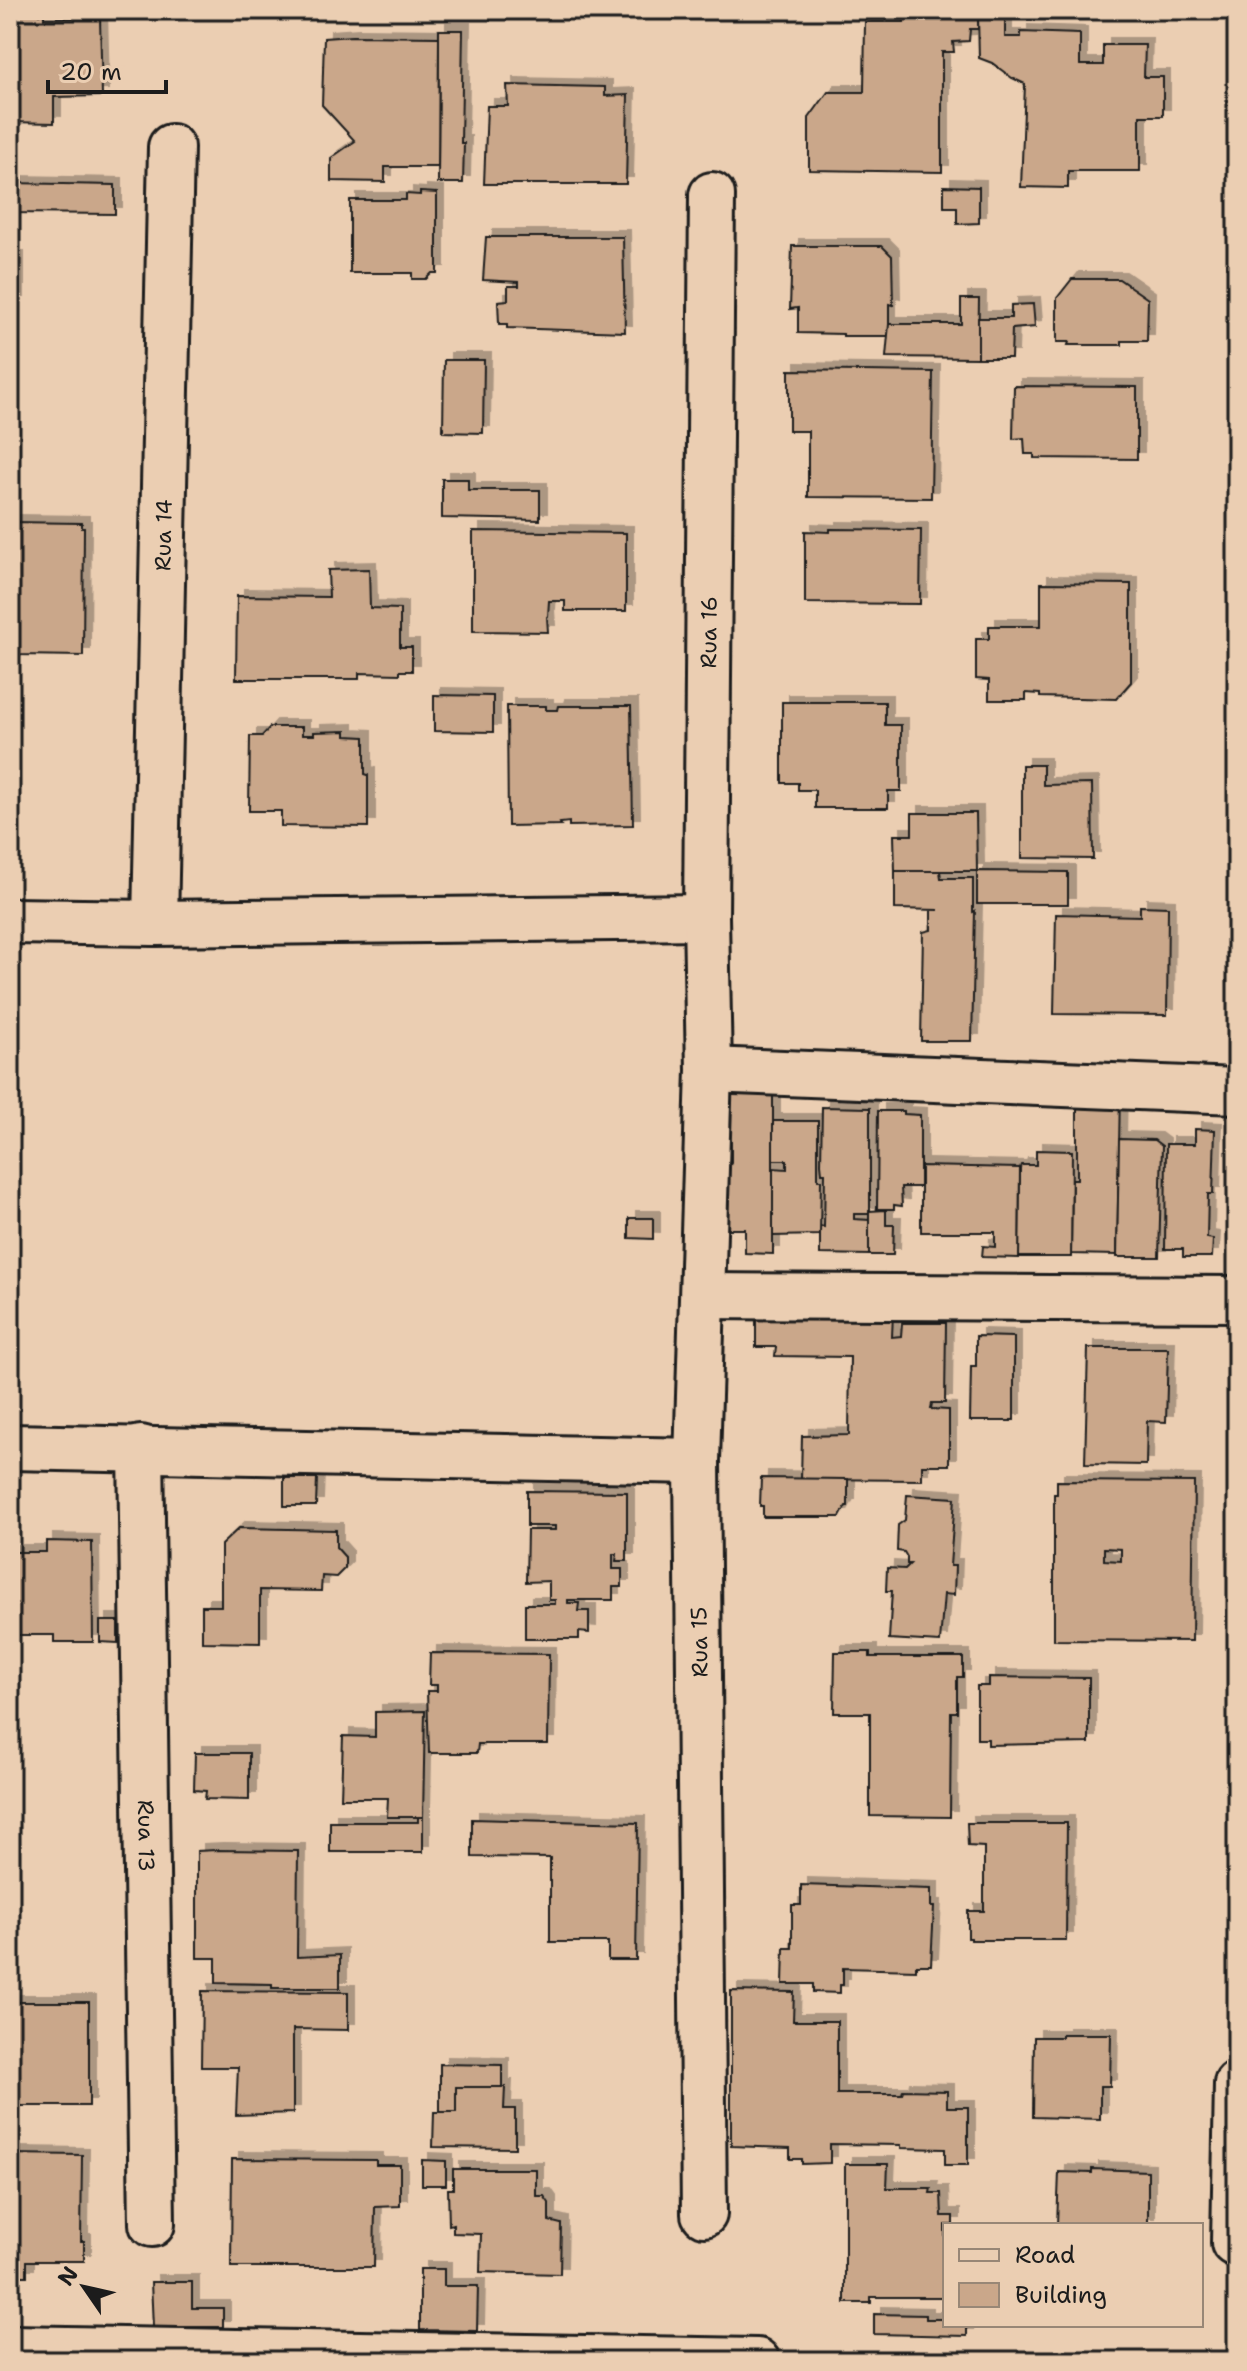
<svg xmlns="http://www.w3.org/2000/svg" width="1247" height="2371" viewBox="0 0 1247 2371" font-family="'Shantell Sans',sans-serif">
<style>
.building{fill:#caa78a;stroke:#1c1c1c;stroke-width:2;fill-rule:evenodd;filter:url(#shadow)}
.lines{fill:none;stroke-linecap:round;stroke-linejoin:round}
.minor-casing{stroke:#1c1c1c;stroke-width:50}
.tertiary-casing{stroke:#1c1c1c;stroke-width:50}
.minor{stroke:#ebceb2;stroke-width:44}
.tertiary{stroke:#ebceb2;stroke-width:44}
.labels{text-anchor:middle;stroke-width:6;stroke-linejoin:round;paint-order:stroke}
.street-label{font-size:22px;fill:#1c1c1c;stroke:#ebceb2}
</style>
<defs>
<filter id="shadow"><feDropShadow dx="7" dy="-7" stdDeviation="0" flood-color="#0004"/></filter>
</defs>
<rect width="100%" height="100%" fill="#ebceb2"/>
<filter id="ink" filterUnits="userSpaceOnUse"><feTurbulence type="fractalNoise" baseFrequency=".0125" numOctaves="2"/><feDisplacementMap in="SourceGraphic" scale="16" xChannelSelector="R" yChannelSelector="G"/><feConvolveMatrix kernelMatrix="1 2 1 2 8 2 1 2 1" color-interpolation-filters="sRGB"/></filter>
<g filter="url(#ink)">
<!-- building -->
<g class="building">
<path d="M16 14H44V18H100L102 96 54 97V123L10 122V30L15 31Z"/>
<path d="M904 15 978 16V29H970L969 41 953 42 954 52H942V172L809 170V118L828 92H864L865 22H904Z"/>
<path d="M978 16H1005V37H1021V32L1080 34V65H1103V45H1145L1144 77H1163V116H1140V171H1068V188L1021 187 1025 84 1012 78 992 63 979 58Z"/>
<path d="M439 30H463L461 143H464L463 183H438Z"/>
<path d="M352 36 439 37 438 167H385V182L331 181V158L355 141 322 105 324 38Z"/>
<path d="M507 85 605 87V96L628 95 626 184H484L487 106H508Z"/>
<path d="M10 183 115 185V214L10 213Z"/>
<path d="M944 186 979 187V223L957 224V207H944Z"/>
<path d="M420 192 437 193V273H432L426 279H412V273H350V200H406V194L420 195Z"/>
<path d="M486 237H623L625 332 507 328V324H499L498 301 508 300V286H519V282L483 280Z"/>
<path d="M792 246H882L892 256 893 305 889 304V336H843V334L798 333V308L790 309Z"/>
<rect x="10" y="258" width="7" height="46"/>
<path d="M1072 279H1119L1148 299 1147 341H1122V345H1068L1069 342H1057V298Z"/>
<path d="M961 299H979L978 358 886 357 889 324H961Z"/>
<path d="M1033 304 1035 327 1012 329 1011 358H978V318H1011V305Z"/>
<path d="M444 360H484L483 433 443 432Z"/>
<path d="M789 370 933 372 931 498 808 497V431H789Z"/>
<rect x="10" y="372" width="2" height="94"/>
<path d="M1014 386 1137 387V459L1034 458V454H1025L1024 438 1013 439Z"/>
<path d="M442 479H468V490H540V520L442 518Z"/>
<path d="M10 522 82 523V528H84L83 656 17 655 15 635H10Z"/>
<path d="M830 529 921 530 920 604 805 603V531L830 532Z"/>
<path d="M473 531 626 533V611H565V601H549L548 616 547 617 548 632 473 631Z"/>
<path d="M369 569 370 608 400 609V647H412V671H400V674L359 673V679H236L237 596 329 597 328 570Z"/>
<path d="M1041 583 1131 584V682L1116 699 1040 697V694L1026 693V700H989V680L976 679V639H989V626H1041Z"/>
<path d="M434 695 493 696V732L434 731Z"/>
<path d="M782 702H885V725H901V791H888V808H815V790H798V783H782Z"/>
<path d="M507 706H546V710H558L559 706H631L633 825 569 826V822L560 823 561 825 508 826Z"/>
<path d="M270 727H302V735H314V732L346 731V736L365 737V774L368 775V827L281 826V811H249L250 736H262Z"/>
<path d="M1022 765H1043V785L1092 784 1093 859 1022 858Z"/>
<path d="M912 813H976L977 871H895L894 835H912Z"/>
<path d="M895 871H940L941 878H973V912L975 911 972 1041H921L923 932 931 930V910H939L895 909Z"/>
<path d="M977 871 1068 872V904H977Z"/>
<path d="M1140 906 1168 907 1167 1015 1054 1014 1056 914 1140 916Z"/>
<path d="M724 1091H773V1254L745 1253V1229H721L725 1173 731 1163V1142H723Z"/>
<path d="M1077 1093H1120L1117 1255 1071 1254 1072 1179H1077Z"/>
<path d="M822 1107 870 1108V1214H854V1219L870 1220 869 1255 820 1254V1226L824 1227 825 1173H822L821 1164Z"/>
<path d="M878 1111H904V1114L920 1115V1187H901L902 1206 894 1205V1209H877Z"/>
<path d="M773 1121H818V1180H821L820 1235 773 1236V1168L787 1169V1160H773Z"/>
<path d="M1195 1129 1215 1130 1213 1194H1208L1207 1238 1213 1239 1212 1257H1183V1249H1165L1166 1144H1195Z"/>
<path d="M1119 1139 1154 1140 1162 1146 1159 1257H1117Z"/>
<path d="M1036 1150 1072 1151 1071 1257H1019L1020 1168 1021 1165H1036Z"/>
<path d="M921 1166 1020 1168 1019 1258 982 1257 983 1246 995 1247V1232H921Z"/>
<path d="M886 1210V1225H894L893 1255H869V1211Z"/>
<path d="M629 1218H653V1239L629 1238Z"/>
<path d="M893 1314 892 1337 901 1336 902 1323H946L945 1403H932L931 1409 949 1410V1465H922V1480L801 1479 802 1436 849 1435 850 1357 775 1356 776 1347H756V1316Z"/>
<path d="M976 1336 1014 1337V1420H1011V1421H970L971 1366H976Z"/>
<path d="M1088 1348H1168L1166 1422 1147 1421 1146 1465 1085 1464Z"/>
<path d="M284 1478H317L316 1506H284Z"/>
<path d="M761 1478 848 1479V1506H846L840 1517H763V1506H760Z"/>
<path d="M1057 1481 1194 1482 1192 1641 1054 1640V1494H1057ZM1104 1548 1121 1549V1561L1104 1560Z"/>
<path d="M527 1491 627 1492V1561H616L617 1554H613V1569H622V1587H613V1600H568V1603H579L578 1611H589V1633L579 1632V1639H525V1604H555V1600H549V1581L526 1582 527 1530H555V1526H527Z"/>
<path d="M907 1495 955 1498 950 1566H955L954 1595 944 1594 940 1642 889 1639 892 1591H886L887 1568 905 1569 910 1564H907V1557L904 1552 897 1551 898 1525 905 1520Z"/>
<path d="M239 1528 336 1530V1547L345 1557V1568L336 1577 322 1576 321 1591 260 1590V1643L202 1642V1606H221V1545Z"/>
<path d="M46 1541 92 1542 93 1642H54V1635H10V1552H46Z"/>
<path d="M100 1621H118V1643L100 1642Z"/>
<path d="M835 1652H870V1657H963V1677H957V1712H951L950 1817 870 1816V1713H834Z"/>
<path d="M430 1653 549 1654 548 1744H478L477 1753H429L427 1691H437V1685H429Z"/>
<path d="M989 1677 1089 1678V1743L988 1745V1739H977V1686H989Z"/>
<path d="M425 1711 423 1817H387L388 1798H341L343 1736 375 1737V1712Z"/>
<path d="M195 1753H249V1800L205 1799 206 1791 194 1790Z"/>
<path d="M418 1817H423V1852H330V1822H418Z"/>
<path d="M472 1819 638 1823 636 1960H608V1942H550V1858L472 1857Z"/>
<path d="M967 1823H1067L1066 1940H971V1938H968V1911H984V1847L968 1846Z"/>
<path d="M216 1850 298 1851 297 1957 340 1955V1988H272V1984L216 1983V1958H197V1851Z"/>
<path d="M801 1885 931 1889V1907H934L931 1965H916V1970L843 1968V1985H840V1993L813 1992V1984H783L784 1948H792V1905H801Z"/>
<path d="M202 1991 348 1992V2030L293 2029V2113L236 2115 238 2067H201Z"/>
<path d="M731 1991 794 1992 793 2021H837V2094H902L903 2090 947 2091V2107H968V2165H945V2149L901 2148V2145L830 2144V2163L802 2164V2159H790V2148L731 2146Z"/>
<rect x="10" y="2002" width="79" height="104"/>
<path d="M1062 2034H1111L1110 2086H1100V2119L1033 2117 1034 2037H1062Z"/>
<path d="M440 2064 502 2065V2088L456 2087V2112H440Z"/>
<path d="M456 2087H505L504 2109H515V2148L433 2147 434 2112H456Z"/>
<path d="M10 2154 82 2155 81 2241H84V2261H27V2276H10Z"/>
<path d="M232 2159 376 2160V2165H400V2206L375 2207 374 2267H231Z"/>
<path d="M422 2160 446 2161V2185H422Z"/>
<path d="M845 2164H888L887 2188H931L930 2193H941L942 2216H953V2225H945V2297H871V2303H845Z"/>
<path d="M453 2169H536V2196H544L549 2203V2221L561 2224 560 2274 480 2272 481 2234 453 2233V2224L449 2225 448 2189H453Z"/>
<path d="M1092 2169 1148 2171V2225H1057L1059 2172 1092 2173Z"/>
<path d="M1234 2254H1237V2339H1232Z"/>
<path d="M420 2269H444V2286H478L477 2331 420 2330Z"/>
<path d="M151 2282H192V2308H223V2327H153Z"/>
<path d="M874 2314 926 2315V2319H945V2325H967V2336L874 2334Z"/>
</g>
<g class="lines">
<defs>
<g id="minor">
<path d="M10 921 155 923 706 917"/>
<path id="s1" d="M155 923 171 147"/>
<path d="M709 1070 1237 1091"/>
<path d="M703 1296 1237 1299"/>
<path d="M10 1447 697 1461"/>
<path id="s2" d="M141 1448 152 2224"/>
<path id="s3" d="M704 2214 697 1461 709 1070 706 917 712 195"/>
<path d="M1234 2243 1237 2084"/>
</g>
<path id="tertiary" d="M10 2348 757 2361"/>
</defs>
<!-- minor casing -->
<use href="#minor" class="minor-casing"/>
<!-- tertiary casing -->
<use href="#tertiary" class="tertiary-casing"/>
<!-- minor -->
<use href="#minor" class="minor"/>
<!-- tertiary -->
<use href="#tertiary" class="tertiary"/>
</g>
</g>
<g class="labels">
<!-- street labels -->
<g class="street-label">
<text dy="8" stroke="none"><textPath href="#s1" startOffset="388">Rua 14</textPath></text>
<text dy="8" stroke="none"><textPath href="#s3" startOffset="1582">Rua 16</textPath></text>
<text transform="translate(699 1642) rotate(-91)" y="8">Rua 15</text>
<text dy="8" stroke="none"><textPath href="#s2" startOffset="388">Rua 13</textPath></text>
</g>
</g>
<!-- margin -->
<rect width="1247" height="2371" fill="none" stroke="#ebceb2" stroke-width="40"/>
<rect x="20" y="20" width="1207" height="2331" fill="none" stroke="#1c1c1c" stroke-width="3" filter="url(#ink)"/>
<!-- legend -->
<rect x="943" y="2223" width="260" height="104" fill="#ebceb2" stroke="#988776" stroke-width="2"/>
<rect x="959" y="2249" width="40" height="12" fill="#ebceb2" stroke="#988776" stroke-width="2"/>
<text x="1015" y="2263" font-size="24" fill="#1c1c1c">Road</text>
<rect x="959" y="2283" width="40" height="24" fill="#caa78a" stroke="#988776" stroke-width="2"/>
<text x="1015" y="2303" font-size="24" fill="#1c1c1c">Building</text>
<!-- north arrow -->
<g transform="translate(84 2287) rotate(304)" stroke="#ebceb2" stroke-width="6" paint-order="stroke">
<path d="M0-6L14 30L0 20L-14 30Z" fill="#1c1c1c"/>
<text y="-12" font-size="22" font-weight="bold" text-anchor="middle" fill="#1c1c1c">N</text>
</g>
<!-- scale -->
<path d="M48 80v12h118v-12" fill="none" stroke="#1c1c1c" stroke-width="4"/>
<text x="60" y="80" font-size="24" fill="#1c1c1c" stroke="#ebceb2" stroke-width="6" paint-order="stroke">20 m</text>
</svg>
